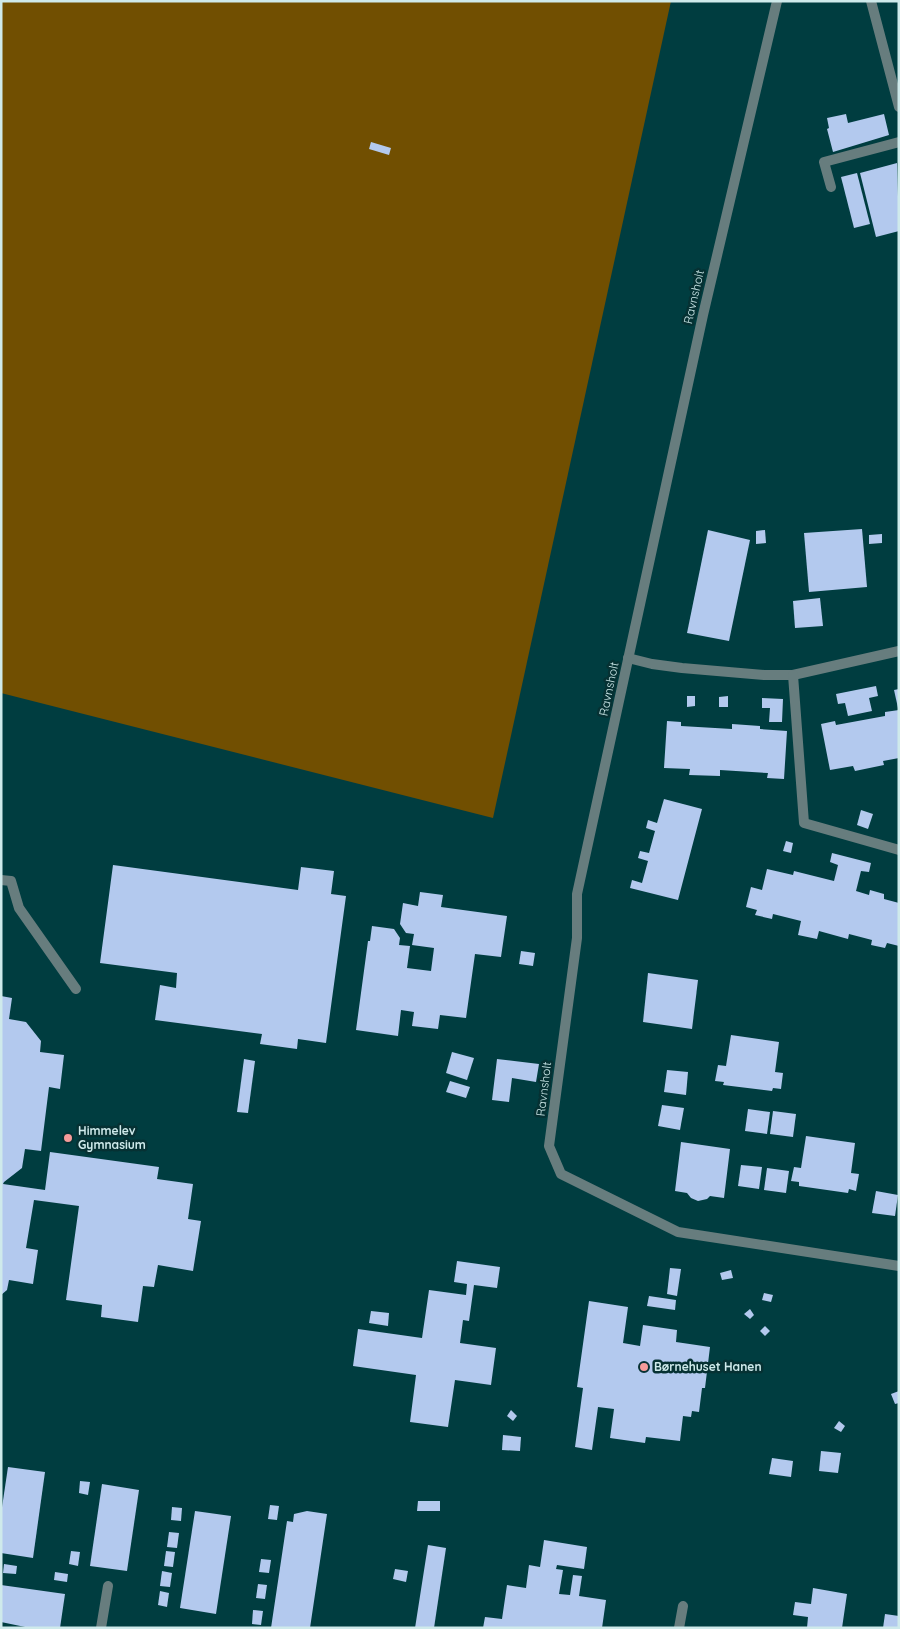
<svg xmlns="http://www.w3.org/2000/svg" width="900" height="1629" viewBox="0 0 900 1629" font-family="Quicksand,sans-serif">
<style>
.green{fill:#714f01}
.building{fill:#b3c9ee}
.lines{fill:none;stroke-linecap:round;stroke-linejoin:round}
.lane{stroke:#677d7e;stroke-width:10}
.street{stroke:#677d7e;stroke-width:10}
.poi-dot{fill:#f59b9a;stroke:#063133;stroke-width:2}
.labels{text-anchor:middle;stroke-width:5;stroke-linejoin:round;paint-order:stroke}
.street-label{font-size:12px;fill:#cfeaeb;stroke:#063133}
.poi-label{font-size:12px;font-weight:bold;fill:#cfeaeb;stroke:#063133;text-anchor:start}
</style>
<rect width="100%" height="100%" fill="#003d40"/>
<!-- green -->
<path class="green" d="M1 1H671L493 818 1 693Z"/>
<!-- building -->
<g class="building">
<path d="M846 114 848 123 884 114 889 135 833 152 827 129 829 128 827 118Z"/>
<path d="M371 142 391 148 389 155 369 149Z"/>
<path d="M897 163 899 231 876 237 860 173Z"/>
<path d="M857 173 870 224 854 228 841 177Z"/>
<path d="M862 529 867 587 809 592 804 533Z"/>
<path d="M708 530 750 540 729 641 687 633Z"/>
<path d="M765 530 766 543 756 544V531Z"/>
<path d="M882 534V543L869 544V535Z"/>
<path d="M820 598 823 626 795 628 793 601Z"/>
<path d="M876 686 878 696 869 698 872 711 848 716 845 703 838 704 836 694Z"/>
<path d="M899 689V708H898L894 690Z"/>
<path d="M687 696H695V706L687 707Z"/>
<path d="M728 696V707H719V697Z"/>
<path d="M762 698 783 699 782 722H769L770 708H762Z"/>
<path d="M899 710V758L883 761 884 765 855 771 853 766 830 770 821 724 835 721 836 725 885 716V712Z"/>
<path d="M667 721 681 722V726L732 729V724L760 726V729L787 731 784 779 767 778 768 773 720 770V776L689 775 690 769 664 768Z"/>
<path d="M664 799 702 809 678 900 630 888 632 880 642 883 648 861 638 858 640 851 649 853 655 831 646 828 648 820 657 823Z"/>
<path d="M861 810 873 814 868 829 857 825Z"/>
<path d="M786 841 793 843 791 853 783 851Z"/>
<path d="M832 853 871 863 869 872 861 871 856 891 869 895 870 890 884 894V899L899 903V946L887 943 885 948 871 945 872 940 849 934 848 939 819 931 817 939 798 935 801 921 773 914 772 919 755 915 757 910 746 907 751 887 762 890 767 869 793 875 794 871 834 881 838 865 830 862Z"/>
<path d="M113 865 298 890 301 867 334 871 331 894 346 896 326 1043 298 1039 297 1049 260 1044 262 1034 155 1020 160 985 176 988 177 973 100 963Z"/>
<path d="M420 892 443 895 441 907 507 916 501 957 475 954 466 1018 440 1015 438 1029 412 1026 414 1012 401 1010 398 1036 356 1030 368 941H370L372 926 394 929 400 938 399 945 410 946 407 968 431 971 434 948 412 945 414 934 406 933 400 924 403 903 418 906Z"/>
<path d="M521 951 535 953 533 966 519 964Z"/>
<path d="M648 973 698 980 692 1029 643 1022Z"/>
<path d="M1 996 12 998 9 1019 26 1022 41 1041 40 1052 64 1055 60 1089 49 1087 41 1151 25 1149 22 1168 4 1182 3 1184 45 1190 50 1152 159 1167 157 1179 193 1184 188 1219 201 1221 193 1271 158 1265 154 1287 143 1286 138 1322 101 1317 102 1305 66 1300 79 1206 34 1200 26 1248 38 1250 33 1284 9 1280 7 1290 1 1295Z"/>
<path d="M731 1035 779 1042 775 1072 783 1073 781 1089 773 1088 772 1091 723 1085 724 1082 715 1081 718 1065 726 1066Z"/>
<path d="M452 1052 474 1058 467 1080 446 1073Z"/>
<path d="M244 1059 255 1061 248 1113 237 1112Z"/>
<path d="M497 1059 539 1064 536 1082 512 1078 509 1102 492 1100Z"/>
<path d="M667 1070 688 1072 686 1095 664 1092Z"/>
<path d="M450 1081 470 1087 466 1098 446 1092Z"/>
<path d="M662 1105 684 1108 680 1130 658 1126Z"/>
<path d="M748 1109 770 1112 767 1134 745 1131Z"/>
<path d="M773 1111 796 1114 793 1137 770 1134Z"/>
<path d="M806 1136 855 1143 851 1173 859 1174 856 1191 849 1189 848 1193 799 1186V1182L791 1181 794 1167 801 1168Z"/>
<path d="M681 1142 730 1149 724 1198 710 1196 707 1199 698 1201 691 1198 687 1193 675 1191Z"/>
<path d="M741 1165 762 1167 759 1189 738 1186Z"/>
<path d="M767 1168 789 1171 786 1193 764 1190Z"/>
<path d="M876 1191 898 1195 895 1216 872 1213Z"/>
<path d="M457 1261 500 1267 497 1288 474 1285 469 1321 463 1320 460 1343 496 1348 491 1385 455 1380 448 1427 410 1422 416 1375 353 1366 358 1329 422 1338 429 1290 466 1295 467 1284 454 1282Z"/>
<path d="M670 1268 681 1269 677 1296 667 1294Z"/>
<path d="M731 1270 733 1278 722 1280 720 1273Z"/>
<path d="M764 1293 773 1295 771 1302 762 1300Z"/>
<path d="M649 1296 676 1300 675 1310 647 1306Z"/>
<path d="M589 1301 628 1307 623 1343 640 1346 643 1325 677 1330 676 1342 710 1347 705 1388H702L699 1412 692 1411 691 1417 683 1416 680 1441 646 1437 645 1443 610 1438 614 1409 598 1407 592 1450 575 1447 583 1388 577 1387Z"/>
<path d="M750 1309 754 1315 750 1319 744 1314Z"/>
<path d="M371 1311 389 1313 388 1326 369 1323Z"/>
<path d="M765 1326 770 1331 765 1336 760 1331Z"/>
<path d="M899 1391V1403L895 1404 891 1394Z"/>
<path d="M511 1410 517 1416 513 1421 507 1416Z"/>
<path d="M839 1421 845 1426 841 1432 834 1428Z"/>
<path d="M503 1435 521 1437 520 1451 502 1450Z"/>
<path d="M821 1451 841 1453 838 1473 819 1471Z"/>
<path d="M772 1458 793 1461 791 1477 769 1474Z"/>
<path d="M8 1467 45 1472 33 1558 1 1553V1514Z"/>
<path d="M80 1481 90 1482 88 1495 79 1493Z"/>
<path d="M102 1484 139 1490 127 1571 90 1566Z"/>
<path d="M418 1501H440V1511H417Z"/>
<path d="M270 1505 279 1506 277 1520 268 1519Z"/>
<path d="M172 1507 182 1508 181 1521 171 1520Z"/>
<path d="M195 1511 231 1516 216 1614 180 1608Z"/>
<path d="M307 1511 327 1514 310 1628H271L287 1521 293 1522 294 1514Z"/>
<path d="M169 1532 179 1533 177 1548 167 1547Z"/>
<path d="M544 1540 587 1547 584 1569 557 1565 556 1569 563 1570 559 1594 570 1595 573 1575 582 1576 579 1596 606 1600 602 1628H483L485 1617 502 1619 507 1585 526 1588 529 1565 540 1567Z"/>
<path d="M428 1545 446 1548 434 1628H415Z"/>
<path d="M71 1551 80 1552 78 1566 69 1564Z"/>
<path d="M166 1551 175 1552 173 1567 164 1566Z"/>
<path d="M261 1559 271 1560 269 1573 259 1572Z"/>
<path d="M4 1564 17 1566 16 1574 3 1573Z"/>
<path d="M395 1569 408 1571 406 1582 393 1579Z"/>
<path d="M162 1571 172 1573 170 1587 160 1586Z"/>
<path d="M55 1572 68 1574 67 1582 54 1580Z"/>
<path d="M258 1584 267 1585 265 1599 256 1598Z"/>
<path d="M1 1585 65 1594 60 1628H30L1 1622Z"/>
<path d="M813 1588 847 1594 842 1628H807L808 1617 793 1615 795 1602 811 1604Z"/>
<path d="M160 1591 169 1593 167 1607 158 1605Z"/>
<path d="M253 1610 263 1611 261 1625 252 1624Z"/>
<path d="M885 1614 899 1616V1628H883Z"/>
</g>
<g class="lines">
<!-- lane -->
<g class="lane">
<path d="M831 187 824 162 899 142"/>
<path d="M1 880 11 881 19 908 76 989"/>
</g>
<!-- street -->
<g class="street">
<path d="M777 1 703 315 577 894V938L549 1146 561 1174 678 1232 899 1266"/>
<path d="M871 1 899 107"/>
<path d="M628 658 652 664 682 668 764 675H793L899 651"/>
<path d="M793 675 804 823 899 850"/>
<path d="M101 1628 108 1586"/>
<path d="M679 1628 683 1606"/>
</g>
</g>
<!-- markers -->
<g class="poi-dot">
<circle cx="68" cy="1138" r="5"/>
<circle cx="644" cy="1367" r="5"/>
</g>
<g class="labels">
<!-- street labels -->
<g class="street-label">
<text transform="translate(694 297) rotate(-77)" y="4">Ravnsholt</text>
<text transform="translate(609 689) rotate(-78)" y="4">Ravnsholt</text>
<text transform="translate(544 1089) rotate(-83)" y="4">Ravnsholt</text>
</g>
<!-- poi labels -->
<g class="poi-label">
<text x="78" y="1135">Himmelev<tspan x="78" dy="14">Gymnasium</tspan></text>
<text x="654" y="1371">Børnehuset Hanen</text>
</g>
</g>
<!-- border -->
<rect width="900" height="1629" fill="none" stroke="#cfeaeb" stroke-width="5"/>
</svg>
